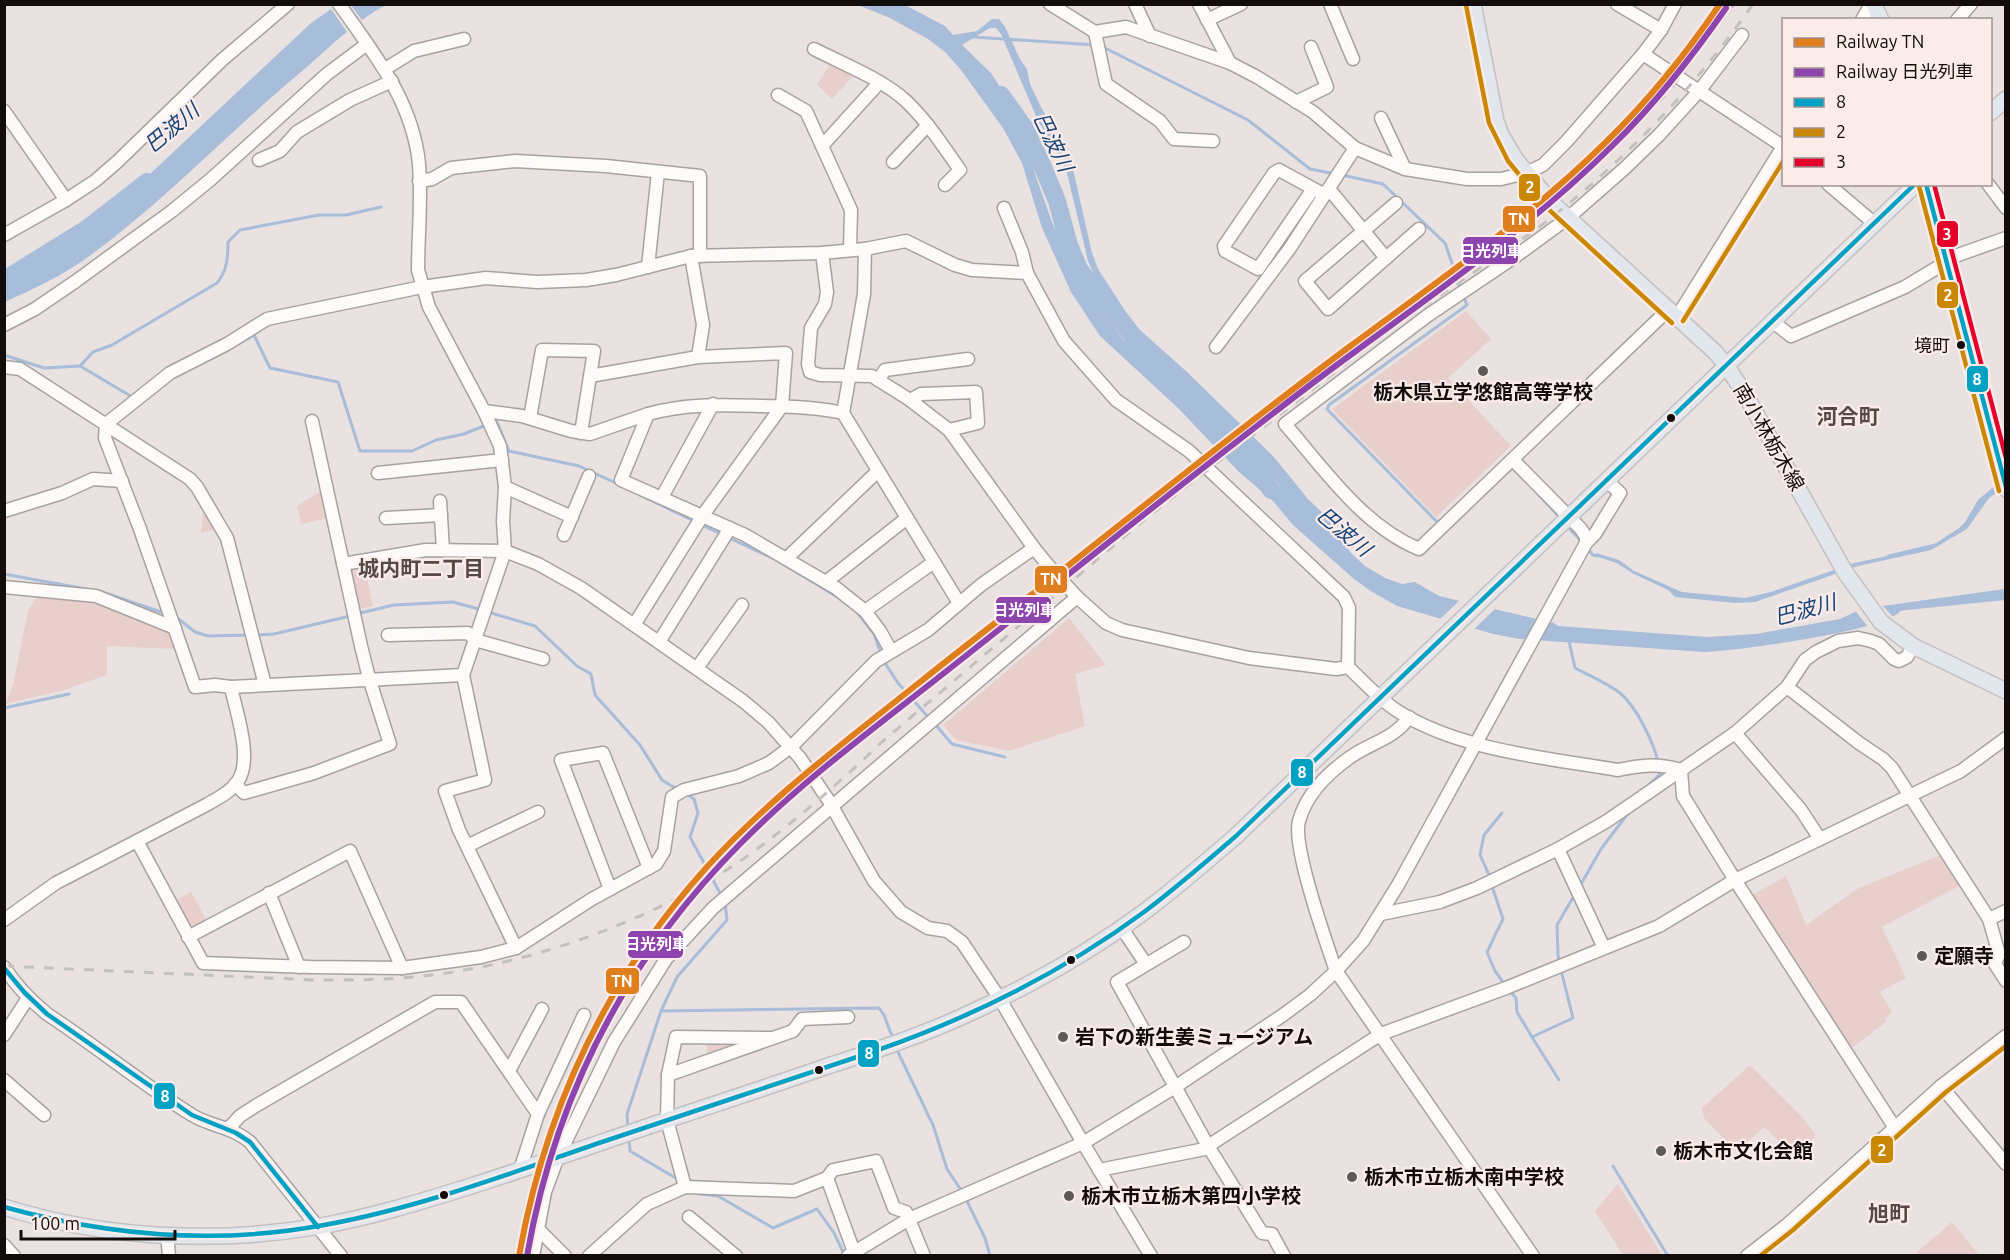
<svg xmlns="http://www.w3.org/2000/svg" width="2010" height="1260" viewBox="0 0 2010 1260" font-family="Ubuntu,'Noto Sans JP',sans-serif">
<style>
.green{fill:#e8cfcb}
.water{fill:#a7bdd9;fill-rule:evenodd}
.pier{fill:#eae2e1}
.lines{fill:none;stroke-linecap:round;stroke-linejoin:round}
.stream{stroke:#a7bdd9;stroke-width:3}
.river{stroke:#a7bdd9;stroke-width:18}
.minor-casing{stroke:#a7a2a1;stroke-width:15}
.major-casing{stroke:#c4c0bf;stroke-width:18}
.minor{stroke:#fcfbfa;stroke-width:12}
.major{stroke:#e2e6ed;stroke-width:15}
.rail{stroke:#c3c1c0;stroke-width:3;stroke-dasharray:10 10;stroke-linecap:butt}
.bus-1-casing{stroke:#fbecea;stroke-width:9}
.bus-2-casing{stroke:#fbecea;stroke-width:9}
.bus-3-casing{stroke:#fbecea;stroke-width:9}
.bus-1{stroke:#01a1c4;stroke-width:4.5}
.bus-2{stroke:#c98702;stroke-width:4.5}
.bus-3{stroke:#e4002b;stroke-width:4.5}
.rail-1-casing{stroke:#fbecea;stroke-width:10}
.rail-2-casing{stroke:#fbecea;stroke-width:10}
.rail-1{stroke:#df7e1c;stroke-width:6}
.rail-2{stroke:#8e44ad;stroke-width:6}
.bus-dot{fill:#120d0c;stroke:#fbecea;stroke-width:2}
.poi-dot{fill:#5e5857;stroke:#fbecea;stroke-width:2}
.labels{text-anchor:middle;stroke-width:4.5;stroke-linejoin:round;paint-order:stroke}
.bus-label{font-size:18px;fill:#120d0c;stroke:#fbecea;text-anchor:end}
.poi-label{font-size:20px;font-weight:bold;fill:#120d0c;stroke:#fbecea;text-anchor:start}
.street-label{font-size:20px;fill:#120d0c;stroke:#fbecea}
.water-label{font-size:21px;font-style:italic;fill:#144478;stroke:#fbecea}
.neighbourhood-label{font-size:21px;font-weight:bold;fill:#554947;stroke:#fbecea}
.line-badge{stroke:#fbecea;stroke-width:2}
.badge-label{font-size:16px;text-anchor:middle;font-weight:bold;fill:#fff}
</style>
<rect width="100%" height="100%" fill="#eae2e1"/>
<!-- green -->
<g class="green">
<path d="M831 63 855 74 832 99 817 85Z"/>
<path d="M1466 311 1491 339 1448 378 1511 446 1436 517 1332 409Z"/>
<path d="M323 490 329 518 301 524 297 506Z"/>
<path d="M207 512 218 529 201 533 203 514Z"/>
<path d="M364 564 373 606 359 609 349 568Z"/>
<path d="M38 595 93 600 172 631 177 649 107 646V675L64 690 5 704 13 685 28 611Z"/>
<path d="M1069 618 1106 665 1075 674 1085 726 1009 751 956 740 943 725Z"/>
<path d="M1940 855 1961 885 1882 927 1906 978 1880 992 1892 1012 1886 1018V1022L1849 1050 1751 896 1786 876 1806 925 1857 889Z"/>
<path d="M191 892 208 923 191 932 175 901Z"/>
<path d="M754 1040 707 1057V1041Z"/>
<path d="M1750 1065 1803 1118 1816 1135 1796 1157 1764 1127 1737 1152 1704 1118 1702 1108Z"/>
<path d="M1618 1184 1662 1255H1623L1595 1211Z"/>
<path d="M1952 1222 1979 1255H1919L1916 1253Z"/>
</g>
<!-- water -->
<g class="water">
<path d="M337 5H386C355 21 328 49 301 72 229 132 164 202 88 257 62 276 33 289 5 302V282L67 248 117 210 151 173 311 23Z"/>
<path d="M858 5H905L945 26 953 35 977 31 992 19H999L1005 27 1020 59 1027 69 1030 84 1041 107 1067 153 1073 169 1092 253 1098 269 1126 312 1139 329 1187 372 1273 456 1308 499 1333 523 1339 537 1351 553 1365 566 1385 578 1402 584 1415 582 1439 596 1554 623 1558 626 1708 637 1756 634 1840 619 1861 609 1875 607 2005 589V600L1907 610 1900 611C1887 631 1734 651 1704 652L1520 639 1493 634 1397 606 1369 590 1354 579 1293 525 1274 502 1239 472 1178 408 1100 336 1071 292 1042 228 1022 163 1003 128 961 70 945 52 928 39 890 18ZM990 28H996L1001 34 1039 123 1054 144 1067 173 1088 261 1105 299 1143 347 1198 395 1261 462 1280 486 1253 465 1123 339 1095 302 1073 267 1052 222 1037 180 1024 135 1009 101 991 73 962 45Z"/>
<path d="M2005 477V487L1989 498 1967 529 1931 550 1858 566 1755 602 1735 603 1675 597 1668 590 1632 573 1617 563 1595 556 1596 553 1619 560 1634 571 1682 592 1745 598 1771 592 1854 563 1930 547 1959 528 1965 522 1978 500Z"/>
</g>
<!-- pier -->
<g class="pier">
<path d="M331 4 351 5 364 23 349 35 329 6Z"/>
<path d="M1461 599 1496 608 1472 631 1437 622Z"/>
<path d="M1880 603 1895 619 1868 627 1854 609Z"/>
</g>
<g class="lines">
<!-- stream -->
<g class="stream">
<path d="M973 37 1095 45"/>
<path d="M1101 46 1248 120 1310 169 1336 174"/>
<path d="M1342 175 1383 184 1445 243 1461 289"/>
<path d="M4 355 44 368 80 366 93 352 112 345 217 283C227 271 228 258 228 242L240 230 319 215H346L381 207"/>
<path d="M215 357 254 335 270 368 338 382 360 451H412L436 440 464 434 486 425"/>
<path d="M80 366 134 398"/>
<path d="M492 422 496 420 509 451 579 466 618 484"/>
<path d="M640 495 696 522"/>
<path d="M1539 495 1561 519"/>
<path d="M702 525 723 535"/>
<path d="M1440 525 1327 409 1329 405 1467 305 1463 295"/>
<path d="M1567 526 1583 543"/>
<path d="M729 538 775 559 839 598 857 612 874 634 881 654"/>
<path d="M1587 548 1593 555 1598 556"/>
<path d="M1889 556 1935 545"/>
<path d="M4 574 86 589"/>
<path d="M102 592 164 613"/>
<path d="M488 612 535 626 577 666 591 674 595 695 640 745 662 780 677 789"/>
<path d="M356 614 394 605 453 602 482 610"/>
<path d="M176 617 195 632 208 636 250 635"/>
<path d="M257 635 274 634 350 616"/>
<path d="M1569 641 1575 668C1590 676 1607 683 1620 693 1636 706 1654 743 1658 762"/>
<path d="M883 660 898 683 929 718"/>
<path d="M4 708 69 694"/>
<path d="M934 723 952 744 1005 757"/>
<path d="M1647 787 1660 774 1659 769"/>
<path d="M685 793 694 799 698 813 690 837 721 895"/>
<path d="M1490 877 1480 855 1484 835 1502 813"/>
<path d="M1492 886 1503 919 1487 952 1495 971 1506 986"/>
<path d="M1580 886 1601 849 1629 812"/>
<path d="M1560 964 1558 955 1557 925 1575 894"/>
<path d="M1510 991 1516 998 1517 1012 1532 1037"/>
<path d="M661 1011 879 1008 884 1015 893 1039"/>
<path d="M896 1048 933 1125 947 1169 963 1193"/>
<path d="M1559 1080 1532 1037 1573 1018 1561 970"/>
<path d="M628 1127 627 1114 661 1011 677 977 727 920 725 904"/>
<path d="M629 1139 630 1151 679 1180"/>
<path d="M1613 1166 1668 1256"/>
<path d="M697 1192 700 1194 718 1196 773 1228 817 1209 834 1233 844 1254"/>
<path d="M966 1199 985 1238 990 1256"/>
</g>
<!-- river -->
<g class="river">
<path d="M1001 95 1024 127 1040 160 1057 201 1069 245 1079 269 1143 349 1244 447 1271 490"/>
<path d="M4 280 85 230 147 182"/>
</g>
<defs>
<g id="minor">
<path d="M339 4C374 53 413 102 419 164 422 199 418 235 418 270L429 307 484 411 500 446 505 487 503 521 505 551 463 675 485 780 445 791 459 830 516 948"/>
<path d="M1050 4 1095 32 1126 27 1230 63 1257 77 1313 112 1355 148 1405 169 1467 179H1501L1526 173 1543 165 1566 142 1643 54 1661 30 1675 4"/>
<path d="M1135 4 1150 36"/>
<path d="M1199 4 1230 63"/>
<path d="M1330 4 1353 59"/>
<path d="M1617 4 1661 30"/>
<path d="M1207 20 1241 4"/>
<path d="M1862 20 1871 4"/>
<path d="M1957 20 1971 4"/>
<path d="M1095 32 1106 84 1160 121 1174 139 1213 141"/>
<path d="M814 49C841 63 884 80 906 101 927 121 943 146 960 170L945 185"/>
<path d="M1643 54 1784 147"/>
<path d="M385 69 414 51 464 39"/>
<path d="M778 95 806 111 822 146 851 210 850 250"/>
<path d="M1296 102 1327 87 1311 47"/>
<path d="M4 111 66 200"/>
<path d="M1381 118 1405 169"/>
<path d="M822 146 879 83"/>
<path d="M259 160 280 151 297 132 350 100 392 81"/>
<path d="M893 162 928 125"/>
<path d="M419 181 432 179 451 168 515 161 606 166 700 176V256"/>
<path d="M1828 184 1875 224"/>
<path d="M1988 184 2006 208"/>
<path d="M1313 189 1258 269 1225 251 1224 246 1274 173 1279 170 1325 195"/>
<path d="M1329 189 1386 258"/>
<path d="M1396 203 1305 281 1328 309 1419 229"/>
<path d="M1004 208 1022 252 1027 273"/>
<path d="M4 235 66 200 95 181 117 162 222 60 288 4"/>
<path d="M822 253 827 292 825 304 811 328 808 364 810 372 820 375 872 376 910 400 949 430 1034 548 1047 564 1077 597 1106 623 1122 630 1249 658 1336 669 1348 667C1363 681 1378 698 1396 710 1457 750 1547 758 1618 770 1642 765 1658 763 1681 770L1683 796 1735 880 1895 1128"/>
<path d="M691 256 703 325 698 357"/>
<path d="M648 267 658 172"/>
<path d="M1669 309 1419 549C1363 526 1324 469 1285 424L1427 316 1516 256 1568 218 1625 168 1659 135 1700 90 1742 35"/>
<path d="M1677 317 1784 145"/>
<path d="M1772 321 1791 336 1905 287 1958 255 2006 238"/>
<path d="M4 325 35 309 76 281 172 211 210 180 327 74 367 44"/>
<path d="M1216 347 1290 248 1355 148"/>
<path d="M4 367 20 369 190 479 197 487 227 538 265 685"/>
<path d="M590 376 698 357 786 353 782 406 703 515 634 625"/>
<path d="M878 380 885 370 968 359"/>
<path d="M910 400 921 394 976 392 978 423 949 430"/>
<path d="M484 411 522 416 571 431 590 434 648 414 621 480 745 535 836 588 865 611 880 631 891 651"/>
<path d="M843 413 864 294 865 249"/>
<path d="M648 414C687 403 724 405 764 406 791 407 816 407 843 413L959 603"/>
<path d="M530 418 542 350 594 351 581 433"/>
<path d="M378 473 502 460"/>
<path d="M505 487 572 517"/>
<path d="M662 497 713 404"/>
<path d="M440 501 443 550"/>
<path d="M4 511 62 493 93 479 122 481"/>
<path d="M386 518 441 515"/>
<path d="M564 535 589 476"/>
<path d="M1586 543 1595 534 1620 493 1607 481"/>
<path d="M787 558 878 471"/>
<path d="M343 564 426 550 505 551 538 564 581 588 743 701 768 722 800 758 829 801 874 881 901 912 928 928 947 931 962 942 1000 999 1083 1143 1151 1256"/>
<path d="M826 582 907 518"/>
<path d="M4 587 96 596 175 628"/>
<path d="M865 611 934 562"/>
<path d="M388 635 468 633 475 640 543 659"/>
<path d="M659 642 730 528"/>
<path d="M697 668 742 605"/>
<path d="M463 675 231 687 215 685 195 687 140 529 105 438 106 424 170 373 227 344 267 319 422 287 486 278 537 282 586 280 616 275 691 256 822 253 865 249 906 241 955 265 972 270 1027 273 1064 341 1116 400 1189 451 1344 597 1349 608 1348 667"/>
<path d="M1787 687 1859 743 1883 759 1892 768 1989 919 1999 954 1995 964 2006 981"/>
<path d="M1409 717C1395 739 1369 743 1349 758 1328 773 1306 795 1299 821 1292 846 1326 942 1336 971L1533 1256"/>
<path d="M1735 733 1801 810 1820 839"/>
<path d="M235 784 244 793 314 773 390 744 369 678 361 646 312 421"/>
<path d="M137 841 203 963 310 967 402 968 481 957 516 948 592 899 656 864 664 851 672 797 684 790 739 776 769 763 792 746 876 661 928 630 981 585 1034 548"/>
<path d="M467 846 538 812"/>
<path d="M1558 849 1604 948"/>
<path d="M610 889 561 760 603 753 649 868"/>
<path d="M269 893 299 967"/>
<path d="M1381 914 1440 902 1477 888 1558 849 1607 821 1735 733 1787 687 1805 660 1816 652 1838 641 1858 638 1871 641 1879 644 1894 659 1899 661 1907 657 1913 646"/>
<path d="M1989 919 2006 911"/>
<path d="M4 920 56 883 208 804C218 798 232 791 238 781 253 758 236 712 231 687"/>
<path d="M1121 927 1146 964"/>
<path d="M188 937 350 851 402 968"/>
<path d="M1184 942 1117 982 1208 1146 1262 1233 1272 1234 1284 1256"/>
<path d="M4 967C16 986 30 1000 47 1014 96 1046 142 1084 192 1115 212 1127 231 1126 250 1142L341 1256"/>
<path d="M4 1035 28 998"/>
<path d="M509 1071 542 1009"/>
<path d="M668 1075 793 1031 802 1019 848 1017"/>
<path d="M4 1080 44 1115"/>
<path d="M1941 1086 2006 1164"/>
<path d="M538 1114 584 1015"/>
<path d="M229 1128 240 1116 257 1105 435 1002H461L538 1114 520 1170"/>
<path d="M1208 1146 1381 1034 1506 988 1659 926 1735 880 1961 771 2006 738"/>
<path d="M1099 1170 1210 1148"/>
<path d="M827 1178 833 1170 876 1161 894 1208 906 1212 924 1256"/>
<path d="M685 1187 667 1120 668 1075 676 1037 771 1038"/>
<path d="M689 1217 736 1256"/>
<path d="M538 1229 565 1256"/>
<path d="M167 1235 169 1256"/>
<path d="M4 1245 14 1256"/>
<path d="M533 1256 545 1192 558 1157 614 1042 666 959 713 908 1077 597"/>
<path d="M589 1256 647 1204 685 1187 794 1191 827 1178 854 1252"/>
<path d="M848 1256 909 1219 1083 1143 1175 1087 1283 1015 1310 995 1336 971 1363 941 1398 885 1586 543V537L1581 529 1513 460"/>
<path d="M1747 1256 1788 1224 1941 1086 2006 1036"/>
</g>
<g id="major">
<path d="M1473 4 1496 121 1501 135 1516 160 1551 202 1715 352 1726 365 1745 394 1845 572 1881 622 1913 646 2006 691"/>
<path d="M1874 4 1881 20"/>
<path d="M1990 113 2006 99"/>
<path d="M1926 184 2006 489"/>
<path d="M4 1207C105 1239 217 1244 321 1226 371 1217 420 1202 468 1187 534 1166 599 1143 664 1121 719 1103 773 1085 828 1066 872 1052 917 1037 959 1018 1024 989 1087 954 1144 912 1176 888 1206 862 1236 836L1916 184"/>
</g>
</defs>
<!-- minor casing -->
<use href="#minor" class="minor-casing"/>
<!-- major casing -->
<use href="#major" class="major-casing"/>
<!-- minor -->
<use href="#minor" class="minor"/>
<!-- major -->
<use href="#major" class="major"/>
<!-- rail -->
<g class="rail">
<path d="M1558 200 1624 139 1669 91 1734 4"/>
<path d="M4 966 315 980C354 980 393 980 431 975 523 964 612 933 693 890 750 859 802 815 850 772 861 762 872 751 883 741 969 668 1055 595 1142 522 1188 484 1236 449 1283 412 1328 378 1372 342 1419 310 1462 279 1508 251 1551 218 1629 156 1696 86 1753 4"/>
</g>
<defs>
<g id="bus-1">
<path d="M1926 184 2006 487"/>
<path d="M4 968 24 992 47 1014 192 1115 236 1133 250 1142 318 1227"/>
<path d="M4 1207C109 1236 217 1245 324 1225 419 1208 511 1173 602 1142 694 1111 786 1081 878 1050 972 1017 1064 971 1144 912 1176 888 1206 862 1236 836L1915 184"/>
</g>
<g id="bus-2">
<path d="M1466 5 1489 123 1508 161 1546 207 1672 323"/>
<path d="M1919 186 1999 491"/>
<path d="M1683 321 1784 160"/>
<path d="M1760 1256 1793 1230 1946 1092 2006 1046"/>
</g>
<path id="bus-3" d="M1934 184 2006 458"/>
</defs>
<!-- bus-1 casing -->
<use href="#bus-1" class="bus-1-casing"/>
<!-- bus-2 casing -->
<use href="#bus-2" class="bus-2-casing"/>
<!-- bus-3 casing -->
<use href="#bus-3" class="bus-3-casing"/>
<!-- bus-1 -->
<use href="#bus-1" class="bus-1"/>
<!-- bus-2 -->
<use href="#bus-2" class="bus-2"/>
<!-- bus-3 -->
<use href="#bus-3" class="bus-3"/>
<defs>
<path id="rail-1" d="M519 1256C545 1110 607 978 706 868 756 813 814 766 872 720 919 683 965 646 1012 610 1124 522 1235 432 1349 347 1437 282 1528 219 1606 142 1649 100 1686 54 1720 4"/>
<path id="rail-2" d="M527 1256C555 1096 626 959 740 844 806 777 884 721 958 662 1076 569 1194 473 1314 382 1415 306 1523 235 1613 145 1656 103 1692 57 1726 8"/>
</defs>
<!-- rail-1 casing -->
<use href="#rail-1" class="rail-1-casing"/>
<!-- rail-2 casing -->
<use href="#rail-2" class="rail-2-casing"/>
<!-- rail-1 -->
<use href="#rail-1" class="rail-1"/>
<!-- rail-2 -->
<use href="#rail-2" class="rail-2"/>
</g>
<!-- markers -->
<g class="bus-dot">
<circle cx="1961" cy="345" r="5"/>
<circle cx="1671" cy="418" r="5"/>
<circle cx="1071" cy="960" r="5"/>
<circle cx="819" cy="1070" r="5"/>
<circle cx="444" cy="1195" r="5"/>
</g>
<g class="poi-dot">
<circle cx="1483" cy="371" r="6"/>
<circle cx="1922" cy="956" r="6"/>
<circle cx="1063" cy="1037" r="6"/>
<circle cx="1661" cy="1151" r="6"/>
<circle cx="1352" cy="1177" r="6"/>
<circle cx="1069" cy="1196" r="6"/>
</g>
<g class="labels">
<!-- bus labels -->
<g class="bus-label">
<text x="1950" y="352">境町</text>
</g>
<!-- poi labels -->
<g class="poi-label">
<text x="1483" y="399" text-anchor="middle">栃木県立学悠館高等学校</text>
<text x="1934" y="963">定願寺</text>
<text x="1075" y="1044">岩下の新生姜ミュージアム</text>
<text x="1673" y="1158">栃木市文化会館</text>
<text x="1364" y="1184">栃木市立栃木南中学校</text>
<text x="1081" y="1203">栃木市立栃木第四小学校</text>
</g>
<!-- street labels -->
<g class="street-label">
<text transform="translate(1769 437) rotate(60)" y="7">南小林栃木線</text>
</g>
<!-- water labels -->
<g class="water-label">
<text transform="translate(172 128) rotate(-40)" y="7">巴波川</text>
<text transform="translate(1053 142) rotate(64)" y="7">巴波川</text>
<text transform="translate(1344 532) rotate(40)" y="7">巴波川</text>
<text transform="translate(1805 610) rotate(-15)" y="7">巴波川</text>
</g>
<!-- neighbourhood labels -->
<g class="neighbourhood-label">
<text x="1848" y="424">河合町</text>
<text x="421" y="576">城内町二丁目</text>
<text x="1889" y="1221">旭町</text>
</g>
</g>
<g class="line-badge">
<rect x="1518" y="173" width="23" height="29" rx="6" fill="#c98702"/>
<rect x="1502" y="205" width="34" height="28" rx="6" fill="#df7e1c"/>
<rect x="1936" y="220" width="23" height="28" rx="6" fill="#e4002b"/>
<rect x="1462" y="236" width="57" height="29" rx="6" fill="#8e44ad"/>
<rect x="1936" y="281" width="23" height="28" rx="6" fill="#c98702"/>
<rect x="1966" y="365" width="23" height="28" rx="6" fill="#01a1c4"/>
<rect x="1034" y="565" width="34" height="29" rx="6" fill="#df7e1c"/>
<rect x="995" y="596" width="57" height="28" rx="6" fill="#8e44ad"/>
<rect x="1290" y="758" width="24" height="29" rx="6" fill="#01a1c4"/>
<rect x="627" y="930" width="57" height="29" rx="6" fill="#8e44ad"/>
<rect x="605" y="967" width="35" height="28" rx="6" fill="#df7e1c"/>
<rect x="857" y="1039" width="23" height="29" rx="6" fill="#01a1c4"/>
<rect x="153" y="1082" width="23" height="28" rx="6" fill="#01a1c4"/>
<rect x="1870" y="1135" width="24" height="29" rx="6" fill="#c98702"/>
</g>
<g class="badge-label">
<text x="1530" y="193">2</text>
<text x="1519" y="225">TN</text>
<text x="1947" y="240">3</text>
<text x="1491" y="257">日光列車</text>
<text x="1948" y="301">2</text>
<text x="1977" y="385">8</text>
<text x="1051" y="585">TN</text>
<text x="1024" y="616">日光列車</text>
<text x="1302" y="778">8</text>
<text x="656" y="950">日光列車</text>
<text x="622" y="987">TN</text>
<text x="869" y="1059">8</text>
<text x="165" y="1102">8</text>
<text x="1882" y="1156">2</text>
</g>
<!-- border -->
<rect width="2010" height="1260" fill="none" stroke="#120d0c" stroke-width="12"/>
<!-- legend -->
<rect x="1782" y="18" width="210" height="168" fill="#fbecea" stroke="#9e9391" stroke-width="1.5"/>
<rect x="1794" y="38" width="30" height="9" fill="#df7e1c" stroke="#9e9391" stroke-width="1.5"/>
<text x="1836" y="48" font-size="18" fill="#120d0c">Railway TN</text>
<rect x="1794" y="68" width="30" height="9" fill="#8e44ad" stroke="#9e9391" stroke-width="1.5"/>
<text x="1836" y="78" font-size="18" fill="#120d0c">Railway 日光列車</text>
<rect x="1794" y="98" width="30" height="9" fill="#01a1c4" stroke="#9e9391" stroke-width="1.5"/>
<text x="1836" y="108" font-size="18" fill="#120d0c">8</text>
<rect x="1794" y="128" width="30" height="9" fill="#c98702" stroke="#9e9391" stroke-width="1.5"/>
<text x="1836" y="138" font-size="18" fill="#120d0c">2</text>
<rect x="1794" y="158" width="30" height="9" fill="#e4002b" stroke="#9e9391" stroke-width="1.5"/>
<text x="1836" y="168" font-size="18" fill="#120d0c">3</text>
<!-- scale -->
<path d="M21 1230v9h154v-9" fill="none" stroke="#120d0c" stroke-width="3"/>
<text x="30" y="1230" font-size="18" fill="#120d0c" stroke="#fbecea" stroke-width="4.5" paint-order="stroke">100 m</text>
</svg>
